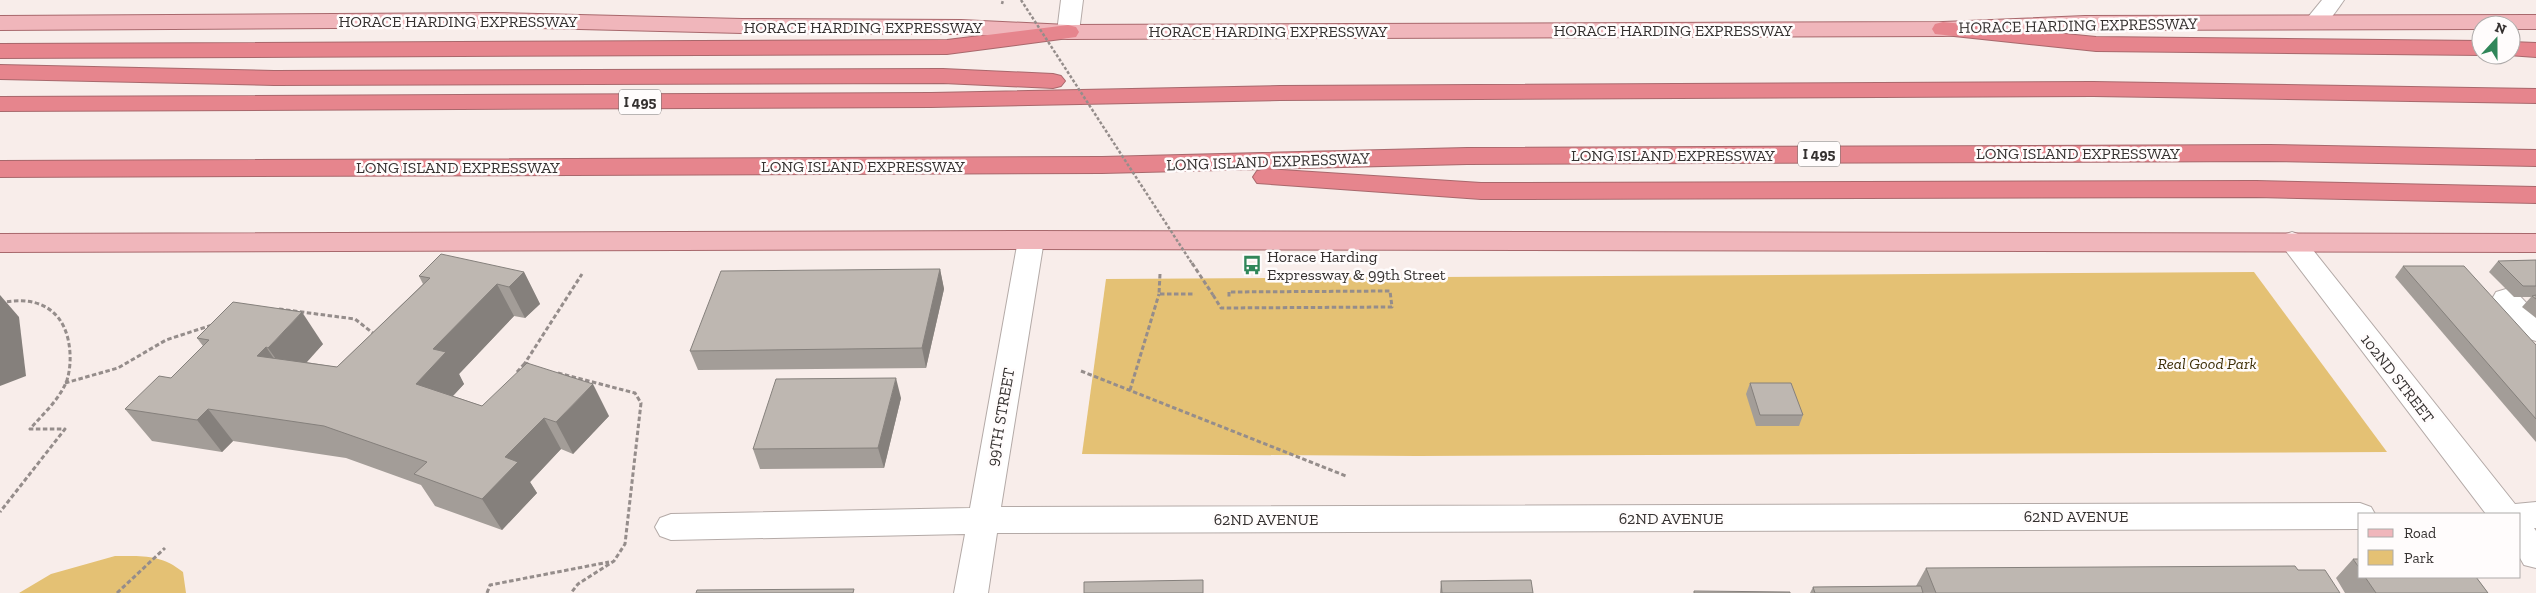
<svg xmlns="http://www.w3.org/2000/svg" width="2536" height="593" viewBox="0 0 2536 593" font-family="'Zilla Slab',serif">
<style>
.green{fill:#e4c174}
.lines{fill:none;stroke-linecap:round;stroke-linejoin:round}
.minor-casing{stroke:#b4aaa7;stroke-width:2}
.major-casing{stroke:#a8686c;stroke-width:2}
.highway-casing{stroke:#a8686c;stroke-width:2}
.path{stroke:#958d8b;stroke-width:3;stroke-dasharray:4.5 2.5;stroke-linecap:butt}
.minor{fill:#fff;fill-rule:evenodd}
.major{fill:#f0b6bb;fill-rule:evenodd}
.highway{fill:#e6858d;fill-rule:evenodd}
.path-bridge-far1{stroke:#958d8b;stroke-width:2.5;stroke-dasharray:3 2;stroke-linecap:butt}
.path-bridge{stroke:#958d8b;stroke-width:3;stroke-dasharray:4.5 2.5;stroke-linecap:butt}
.wall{fill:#a39d98}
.shaded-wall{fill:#85807c}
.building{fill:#beb7b1;stroke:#85807c}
.labels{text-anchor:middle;stroke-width:5;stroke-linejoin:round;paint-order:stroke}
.shield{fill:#fffcfc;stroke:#726e6d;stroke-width:1}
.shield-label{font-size:15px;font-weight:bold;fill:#353130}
.street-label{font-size:16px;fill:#353130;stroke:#fffcfc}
.poi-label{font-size:16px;fill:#353130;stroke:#fffcfc;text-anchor:start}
.park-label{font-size:16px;font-style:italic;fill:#3d2e07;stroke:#fffcfc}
</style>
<rect width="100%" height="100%" fill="#f8edea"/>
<!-- green -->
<g class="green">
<path d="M2254 272 2387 452 1417 456 1082 454 1106 279Z"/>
<path d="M115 556C142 556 161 554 183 572L186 593H19L51 574Z"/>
</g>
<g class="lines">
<defs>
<g id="minor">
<path d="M1061 0H1083L1079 32 1076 37 1068 39 1060 37 1057 32Z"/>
<path d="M2322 0H2344C2334 14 2325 31 2307 27L2304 22Z"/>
<path d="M1031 231 1040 234 1044 240 1001 507 2360 503 2371 507 2375 514H2360V529L997 533 988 593H954L965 534 671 540 660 536 655 527 660 518 671 514 970 508 1018 240 1022 234Z"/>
<path d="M2292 232 2301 235 2515 504 2536 502V528H2534L2536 531V568L2524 565 2520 558V514H2486L2283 247 2279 241 2283 235Z"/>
<path d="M2506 289 2516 292 2536 313V341L2526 338 2492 299 2496 292Z"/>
</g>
<g id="major">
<path d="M495 13 742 19 961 20 1068 25 1943 22 2085 16 2536 15V29H2511V25H2481V29L2085 30 1943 36 1068 39 961 34 742 33 495 27 0 30V16Z"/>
<path d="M1031 231 2536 234V252L1031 249 0 252V234Z"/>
</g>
<g id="highway">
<path d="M1943 22 2096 37 2481 41V55L2096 51 1935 34 1932 29 1935 24Z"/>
<path d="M1068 25 1076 27 1079 32 1076 37 947 54 0 58V44L947 40Z"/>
<path d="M2511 42 2536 43V57L2508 55H2511Z"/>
<path d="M0 65 274 71 943 69 1053 74 1061 76 1065 81 1061 86 1053 88 943 83 274 85 0 79Z"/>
<path d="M2093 82 2536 89V103L2093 96 1280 100 931 107 0 111V97L931 93 1280 86Z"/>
<path d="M2269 145 2536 150V166L2269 161 1467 164 1102 173 0 177V161L1102 157 1467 148Z"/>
<path d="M1266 169 1481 183 2256 181 2536 187V203L2256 197 1481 199 1257 183 1253 177 1257 171Z"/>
</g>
</defs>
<!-- minor casing -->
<use href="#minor" class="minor-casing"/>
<!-- major casing -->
<use href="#major" class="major-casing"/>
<!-- highway casing -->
<use href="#highway" class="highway-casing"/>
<!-- path -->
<g class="path">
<path d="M1160 274 1159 294H1195"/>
<path d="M1213 295 1221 308 1392 307 1390 291 1229 292"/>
<path d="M0 303C32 296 60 305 68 339 71 352 71 367 67 380 60 399 43 414 30 429H65L0 512"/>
<path d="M279 309 355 319 374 334"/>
<path d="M528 364 525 363 582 274"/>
<path d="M1081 371 1346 476"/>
<path d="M517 372 525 363"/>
<path d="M558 373 635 393 641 403 625 544 614 561 578 584 571 593"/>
<path d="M65 383 118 368 166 340 212 325"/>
<path d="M1130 390 1159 294"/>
<path d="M117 593 165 548"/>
<path d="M487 593 490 585 609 562"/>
</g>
<!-- minor -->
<use href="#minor" class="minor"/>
<!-- major -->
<use href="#major" class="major"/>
<!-- highway -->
<use href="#highway" class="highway"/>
<!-- path-bridge-far1 -->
<g class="path-bridge-far1">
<path d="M1021 0 1193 265"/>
<path d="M1002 4 1003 0"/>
</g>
<!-- path-bridge -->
<g class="path-bridge">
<path d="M1192 263 1213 295"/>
<path d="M1229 292V299"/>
</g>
</g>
<!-- wall -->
<g class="wall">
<path d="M2536 260V318L2522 307 2531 297H2514L2489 272 2498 261Z"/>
<path d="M2403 266 2536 345V442L2395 277Z"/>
<path d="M940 269 944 289 926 368 698 370 690 351Z"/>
<path d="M524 272 540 304 525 318 514 316 459 374 464 384 453 396 482 406 609 416 573 454 561 449 530 482 537 493 502 530 435 506 421 485 346 458 233 441 222 452 152 441 125 409 171 378 203 346 197 338 323 344 306 362 337 367 423 284 419 276Z"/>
<path d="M1750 383 1803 415 1799 426H1756L1746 394Z"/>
<path d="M901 398 884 468 760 469 753 449Z"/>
<path d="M2353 559H2360V577H2476L2488 593H2345L2336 578Z"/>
<path d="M1926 568 2298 570 2340 593H1810L1813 587 1916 586Z"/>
<path d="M1441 581 1533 593H1440Z"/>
</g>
<!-- shaded-wall -->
<g class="shaded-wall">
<path d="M940 269 944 289 926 368 922 348Z"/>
<path d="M524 272 540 304 525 318 509 287Z"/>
<path d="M497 284 514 316 459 374 464 384 435 415 416 384 433 349Z"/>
<path d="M0 295 19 317 26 376 0 386Z"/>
<path d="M302 312 323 344 291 380 268 348Z"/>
<path d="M266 347 288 379 257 356Z"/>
<path d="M896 378 901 398 884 468 878 448Z"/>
<path d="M593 384 609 416 573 454 556 422Z"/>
<path d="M208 409 233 441 222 452 197 420Z"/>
<path d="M544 418 561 449 530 482 537 493 502 530 482 499 505 457Z"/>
</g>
<!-- building -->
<g class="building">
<path d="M441 254 524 272 509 287 497 284 433 349 446 352 416 384 482 406 527 363 593 384 556 422 544 418 505 457 518 462 482 499 414 474 427 462 324 426 208 409 197 420 125 409 159 376 171 378 209 340 197 338 233 302 302 312 268 348 266 347 257 356 337 367 430 278 419 276Z"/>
<path d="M2536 260V286H2523L2498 261Z"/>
<path d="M2403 266H2464L2536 345V419Z"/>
<path d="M940 269 922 348 690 351 721 271Z"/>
<path d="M2536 295V299L2532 296Z"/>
<path d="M896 378 878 448 753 449 776 379Z"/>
<path d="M1750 383H1791L1803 415H1760Z"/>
<path d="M2353 559H2360V569Z"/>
<path d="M2295 566 2298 570H2325L2340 593H1936L1926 568Z"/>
<path d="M2365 577H2476L2488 593H2376Z"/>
<path d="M1203 580V593H1084V582Z"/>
<path d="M1531 580 1533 593H1442L1441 581Z"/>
<path d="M1921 586 1923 593H1815L1813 587Z"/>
<path d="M854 589 853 593H696L697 590Z"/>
<path d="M1694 591 1790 592V593H1694Z"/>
</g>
<!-- icons -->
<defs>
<symbol id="bus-bare" viewBox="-9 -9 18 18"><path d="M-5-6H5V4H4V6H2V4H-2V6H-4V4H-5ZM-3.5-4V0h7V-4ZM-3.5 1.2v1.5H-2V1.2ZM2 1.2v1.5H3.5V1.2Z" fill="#308659" stroke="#fffcfc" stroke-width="2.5" paint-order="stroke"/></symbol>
</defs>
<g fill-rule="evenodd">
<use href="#bus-bare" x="1238" y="251" width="28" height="28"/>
</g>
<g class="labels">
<!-- shield labels -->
<g class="shield">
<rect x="619" y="89.5" width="42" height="25" rx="4"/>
<rect x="1798" y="141.5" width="42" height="25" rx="4"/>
</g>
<g class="shield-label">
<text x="640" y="107">I 495</text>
<text x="1819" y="159">I 495</text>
</g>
<!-- street labels -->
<g class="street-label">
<text x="458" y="27">HORACE HARDING EXPRESSWAY</text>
<text transform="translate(2078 25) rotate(-1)" y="6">HORACE HARDING EXPRESSWAY</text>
<text x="863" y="33">HORACE HARDING EXPRESSWAY</text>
<text x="1673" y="36">HORACE HARDING EXPRESSWAY</text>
<text x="1268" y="37">HORACE HARDING EXPRESSWAY</text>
<text x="2078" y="159">LONG ISLAND EXPRESSWAY</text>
<text x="1673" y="161">LONG ISLAND EXPRESSWAY</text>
<text transform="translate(1268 161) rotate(-2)" y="6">LONG ISLAND EXPRESSWAY</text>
<text x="863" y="172">LONG ISLAND EXPRESSWAY</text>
<text x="458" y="173">LONG ISLAND EXPRESSWAY</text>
<text transform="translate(2398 378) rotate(52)" y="6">102ND STREET</text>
<text transform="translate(1000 417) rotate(-80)" y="6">99TH STREET</text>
<text x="2076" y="522">62ND AVENUE</text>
<text x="1671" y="524">62ND AVENUE</text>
<text x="1266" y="525">62ND AVENUE</text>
</g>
<!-- poi labels -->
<g class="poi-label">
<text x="1267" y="262">Horace Harding<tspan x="1267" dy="18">Expressway &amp; 99th Street</tspan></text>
</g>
<!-- park labels -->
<g class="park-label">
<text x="2207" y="369">Real Good Park</text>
</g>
</g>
<!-- legend -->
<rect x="2358" y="513" width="162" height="65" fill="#fffcfc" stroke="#aeabaa"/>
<rect x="2368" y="529" width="25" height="8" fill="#f0b6bb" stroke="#aeabaa"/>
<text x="2404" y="538" font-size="15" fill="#353130">Road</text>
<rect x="2368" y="550" width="25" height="15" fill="#e4c174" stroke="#aeabaa"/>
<text x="2404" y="563" font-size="15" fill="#353130">Park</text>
<!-- north arrow -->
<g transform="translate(2496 40) rotate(21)"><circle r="24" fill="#fffcfc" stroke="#aeabaa"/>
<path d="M0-4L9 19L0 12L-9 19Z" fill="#308659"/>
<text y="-8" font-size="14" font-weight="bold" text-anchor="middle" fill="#353130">N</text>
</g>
</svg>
